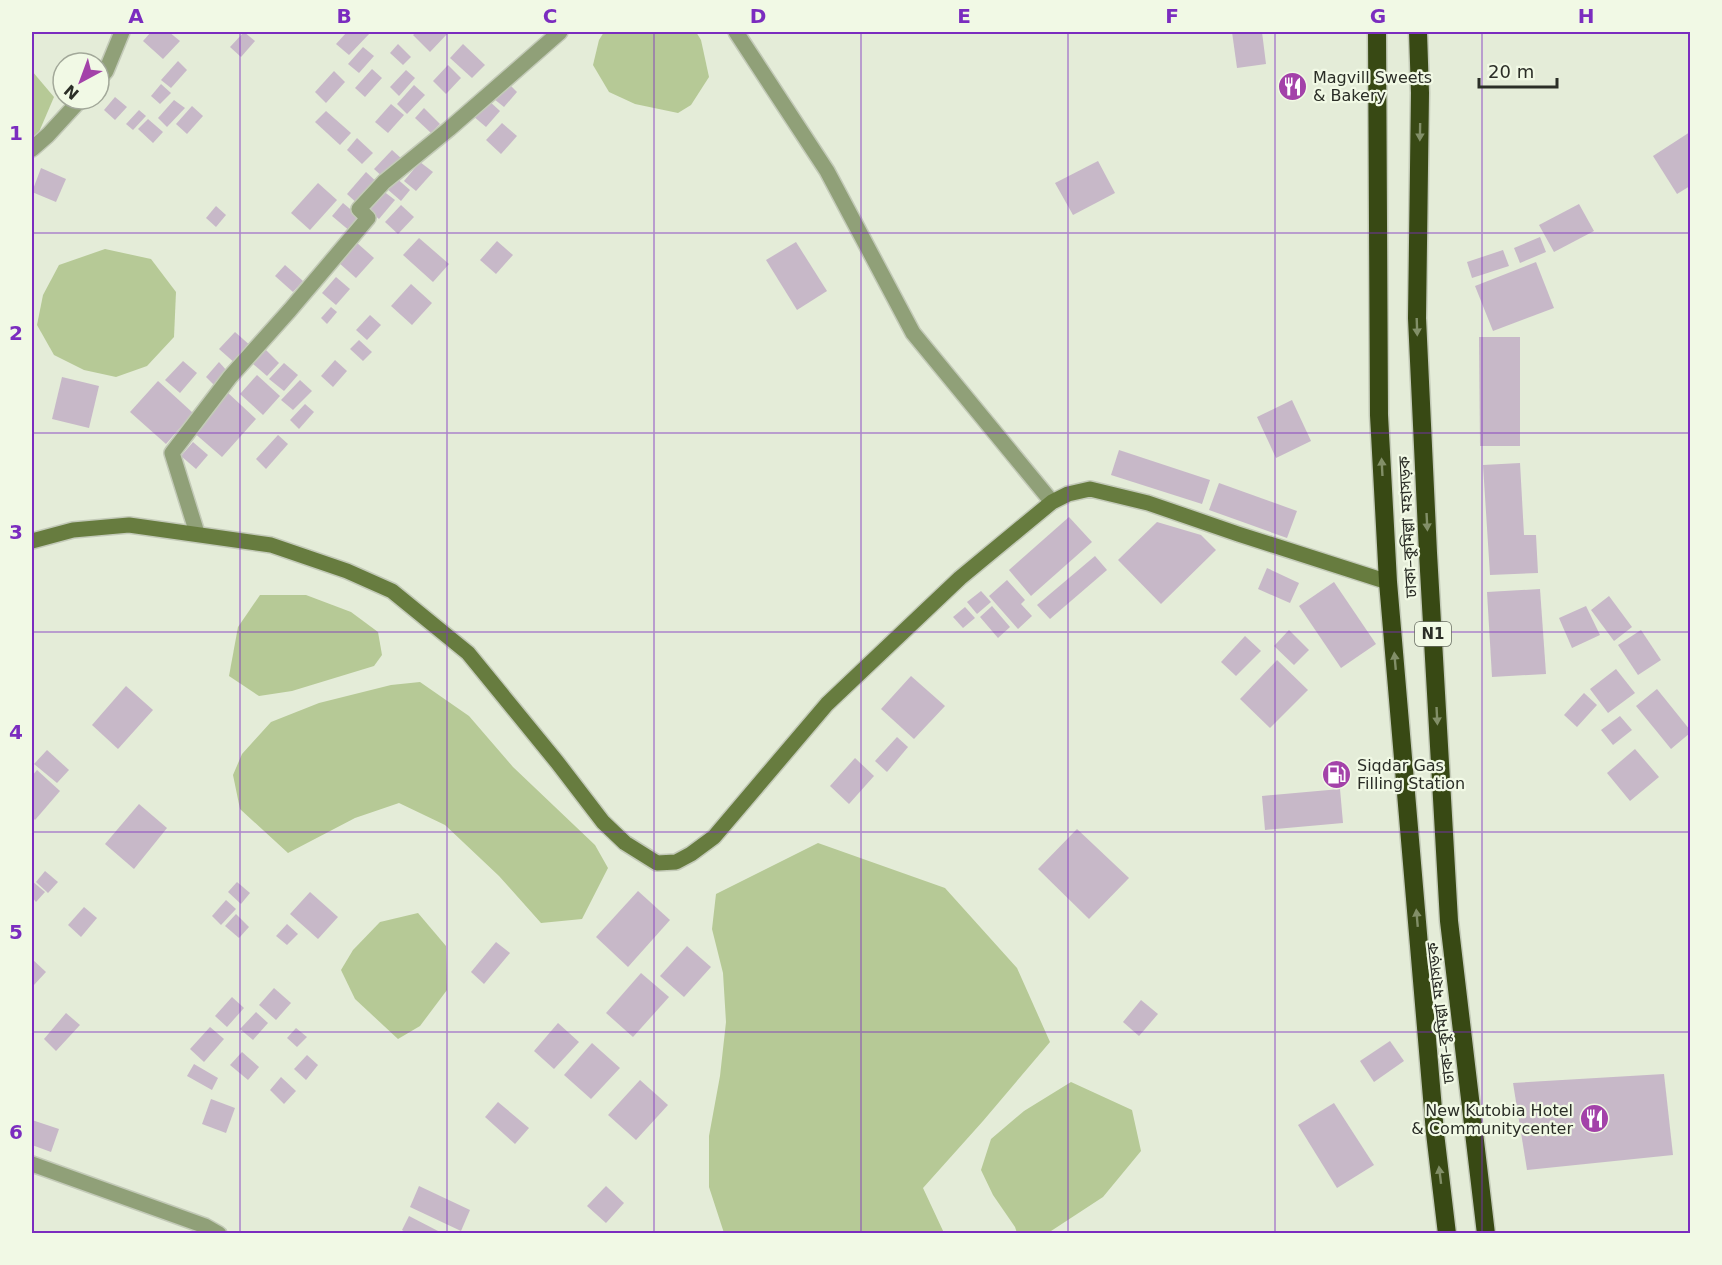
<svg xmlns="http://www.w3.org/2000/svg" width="1722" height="1265" viewBox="0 0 1722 1265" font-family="'DejaVu Sans','Noto Sans Bengali',sans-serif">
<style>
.water{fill:#b6c996}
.building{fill:#c7b8c8}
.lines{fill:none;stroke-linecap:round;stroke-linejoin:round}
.street-casing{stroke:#c3cab8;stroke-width:18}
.secondary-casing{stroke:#c3cab8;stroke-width:18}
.highway-casing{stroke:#c3cab8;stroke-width:21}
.street{stroke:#90a078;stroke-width:15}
.secondary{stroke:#677c3f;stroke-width:15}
.highway{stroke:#384914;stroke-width:18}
.oneway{fill:#828f68}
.grid{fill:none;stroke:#7b2cbf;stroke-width:1.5;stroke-opacity:0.55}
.labels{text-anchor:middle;stroke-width:4.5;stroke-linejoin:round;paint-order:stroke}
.shield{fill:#f1f9e5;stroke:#666b60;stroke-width:1.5}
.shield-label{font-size:15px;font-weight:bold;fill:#2b2e27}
.poi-label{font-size:16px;fill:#2b2e27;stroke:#f1f9e5;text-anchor:start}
.street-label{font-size:16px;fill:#2b2e27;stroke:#f1f9e5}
.neatline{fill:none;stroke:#7b2cbf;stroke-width:2}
.grid-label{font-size:20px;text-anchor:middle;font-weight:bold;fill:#7b2cbf}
</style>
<rect width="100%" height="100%" fill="#e4ecd8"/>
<!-- water -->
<g class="water">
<path d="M604 32H696L701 40 709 77 691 105 678 113 635 104 609 92 593 65 599 40Z"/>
<path d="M32 71 54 97 36 139 32 143Z"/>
<path d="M105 249 151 259 176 292 174 337 147 366 116 377 84 370 54 355 37 325 43 295 59 265Z"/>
<path d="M260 595H306L351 612 378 632 382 655 374 666 292 691 259 696 229 676 238 627Z"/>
<path d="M420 682 469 716 513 767 595 845 608 868 582 919 541 923 499 876 445 825 399 803 355 818 288 853 240 809 233 775 242 754 271 722 319 703 391 685Z"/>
<path d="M818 843 945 888 1017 968 1050 1042 983 1121 923 1188 944 1233H724L709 1187V1136L720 1076 726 1022 723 973 712 929 716 894Z"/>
<path d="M418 913 446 946 447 990 420 1026 398 1039 355 999 341 970 353 950 380 922Z"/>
<path d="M1071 1082 1132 1110 1141 1151 1103 1197 1048 1233H1017L1015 1227 993 1195 981 1170 991 1139 1024 1111Z"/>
</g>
<!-- building -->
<g class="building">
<path d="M151 32H169L180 41 163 59 143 41Z"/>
<path d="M244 32 255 41 241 57 230 47Z"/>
<path d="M347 32H371L349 55 336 44Z"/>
<path d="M417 32H449L430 52 413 35Z"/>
<path d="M1232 32H1262L1266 64 1237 68Z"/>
<path d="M398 44 411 57 403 65 390 53Z"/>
<path d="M463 44 485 65 472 78 450 58Z"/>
<path d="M363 47 374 56 359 73 348 64Z"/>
<path d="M178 61 187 70 171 88 161 80Z"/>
<path d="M448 65 461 78 446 94 433 81Z"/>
<path d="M372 69 382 78 365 97 355 88Z"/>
<path d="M406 70 415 78 399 96 390 87Z"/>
<path d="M334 71 345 82 326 103 315 92Z"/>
<path d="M508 83 517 92 504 107 494 99Z"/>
<path d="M161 84 171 93 160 104 151 96Z"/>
<path d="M414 85 425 95 407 114 397 104Z"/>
<path d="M115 97 127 107 115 120 104 110Z"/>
<path d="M174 100 185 108 167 127 158 118Z"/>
<path d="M488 100 500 111 486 127 473 116Z"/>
<path d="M391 104 404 115 388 133 375 122Z"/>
<path d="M192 106 203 116 187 134 176 124Z"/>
<path d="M424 108 440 124 431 133 415 118Z"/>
<path d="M139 110 146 116 133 130 126 124Z"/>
<path d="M326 111 351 133 340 145 315 122Z"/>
<path d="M148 119 163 132 153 143 138 129Z"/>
<path d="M502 123 517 136 501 154 486 140Z"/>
<path d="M1690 132V186L1677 194 1653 156Z"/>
<path d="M357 138 373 153 362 164 347 150Z"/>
<path d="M392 150 402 159 385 179 374 169Z"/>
<path d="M1098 161 1115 193 1073 215 1055 183Z"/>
<path d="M420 162 433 172 416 191 404 181Z"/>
<path d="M41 168 66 179 56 202 32 192Z"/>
<path d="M366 172 379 184 360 206 347 194Z"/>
<path d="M395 177 410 190 401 201 386 188Z"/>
<path d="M318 183 337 200 310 230 291 213Z"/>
<path d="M382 190 395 200 379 219 367 209Z"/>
<path d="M343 203 362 219 351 232 332 216Z"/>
<path d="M1579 204 1594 231 1554 252 1539 225Z"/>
<path d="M401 205 414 217 398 234 385 222Z"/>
<path d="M216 206 226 215 216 227 206 218Z"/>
<path d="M1540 237 1546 252 1520 263 1514 248Z"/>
<path d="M419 238 449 264 433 282 403 255Z"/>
<path d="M497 241 513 255 496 274 480 260Z"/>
<path d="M356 242 374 258 356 278 338 262Z"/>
<path d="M796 242 827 291 797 310 766 260Z"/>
<path d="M1503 250 1509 266 1472 278 1467 262Z"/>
<path d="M1536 262 1554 308 1493 331 1475 286Z"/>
<path d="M285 265 303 281 293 292 275 276Z"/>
<path d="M336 277 350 289 336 305 322 293Z"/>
<path d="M411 284 432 303 412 325 391 306Z"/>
<path d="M331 307 337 312 327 324 321 318Z"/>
<path d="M370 315 381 325 367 340 356 330Z"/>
<path d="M235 332 252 347 236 364 219 349Z"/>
<path d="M1479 337H1520V446H1480Z"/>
<path d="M359 340 372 352 363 361 350 349Z"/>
<path d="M266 350 279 363 267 376 253 364Z"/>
<path d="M335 360 347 371 333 387 321 376Z"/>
<path d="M183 361 197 373 180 393 165 380Z"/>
<path d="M219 362 228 372 215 386 206 377Z"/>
<path d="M284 363 298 375 284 391 269 379Z"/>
<path d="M257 375 280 396 263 415 240 394Z"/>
<path d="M62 377 99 386 89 428 52 419Z"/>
<path d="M300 380 312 391 293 410 281 400Z"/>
<path d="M158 381 193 413 166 444 130 412Z"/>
<path d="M227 392 256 419 222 457 192 431Z"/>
<path d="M1292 400 1311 441 1276 458 1257 417Z"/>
<path d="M305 404 314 412 299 429 290 420Z"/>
<path d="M278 435 288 444 266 469 256 459Z"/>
<path d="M193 442 208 455 196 469 181 456Z"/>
<path d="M1119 450 1210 480 1202 504 1111 475Z"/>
<path d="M1520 463 1524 535H1536L1538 573 1490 575 1483 465Z"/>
<path d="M1219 483 1297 511 1287 538 1209 510Z"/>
<path d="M1069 517 1092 542 1031 596 1009 570Z"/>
<path d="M1157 522 1201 535 1216 550 1161 604 1118 560Z"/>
<path d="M1095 556 1107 570 1050 619 1037 605Z"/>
<path d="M1267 568 1299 583 1290 603 1258 589Z"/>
<path d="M1007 580 1025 600 1021 604 1032 616 1018 629 989 596Z"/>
<path d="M1334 582 1376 644 1341 668 1299 606Z"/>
<path d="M1540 589 1546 674 1492 677 1487 592Z"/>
<path d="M981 591 991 602 977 614 967 602Z"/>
<path d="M1609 596 1632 627 1614 641 1591 610Z"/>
<path d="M992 606 1010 627 998 638 980 617Z"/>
<path d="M1586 606 1600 635 1572 648 1559 618Z"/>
<path d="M965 607 975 618 963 628 953 617Z"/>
<path d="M1289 630 1309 650 1294 665 1274 646Z"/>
<path d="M1641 630 1661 660 1638 675 1618 645Z"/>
<path d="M1245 636 1261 651 1236 676 1221 662Z"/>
<path d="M1277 660 1308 690 1270 728 1240 699Z"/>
<path d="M1616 669 1635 693 1608 713 1590 689Z"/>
<path d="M911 676 945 706 914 739 881 709Z"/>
<path d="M126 686 153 710 118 749 92 725Z"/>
<path d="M1657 689 1690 730V733L1671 749 1636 706Z"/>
<path d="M1584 693 1597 705 1577 727 1564 715Z"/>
<path d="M1620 716 1632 730 1613 745 1601 730Z"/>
<path d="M897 737 908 747 887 772 875 761Z"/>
<path d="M1635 749 1659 777 1630 801 1607 773Z"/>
<path d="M47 750 69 770 57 783 34 764Z"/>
<path d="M855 758 874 776 849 804 830 786Z"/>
<path d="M37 770 60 791 35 820 32 817V776Z"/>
<path d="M1340 789 1343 823 1265 830 1262 796Z"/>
<path d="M139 804 167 828 134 869 105 844Z"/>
<path d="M1077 829 1129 878 1089 919 1038 869Z"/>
<path d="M45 871 58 882 48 893 36 882Z"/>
<path d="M32 881 45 892 36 902 32 897Z"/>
<path d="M237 882 250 893 241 904 228 892Z"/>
<path d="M638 891 670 920 628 967 596 937Z"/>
<path d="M310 892 338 917 318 939 290 914Z"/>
<path d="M226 900 236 909 221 925 212 916Z"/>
<path d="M84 907 97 918 81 937 68 925Z"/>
<path d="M236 914 249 927 239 938 225 926Z"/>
<path d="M287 924 298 934 287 945 276 936Z"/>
<path d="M496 942 510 953 484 984 471 972Z"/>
<path d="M687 946 711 967 684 997 660 976Z"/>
<path d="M32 959 46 972 33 986 32 985Z"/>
<path d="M641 973 669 997 633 1037 606 1013Z"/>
<path d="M274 988 291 1003 276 1020 259 1005Z"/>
<path d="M232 997 244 1008 227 1027 215 1016Z"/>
<path d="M1141 1000 1158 1014 1139 1036 1123 1022Z"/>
<path d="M256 1012 268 1023 253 1040 240 1029Z"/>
<path d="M66 1013 80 1025 56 1051 44 1039Z"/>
<path d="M558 1023 579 1042 554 1069 534 1051Z"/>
<path d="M210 1027 224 1039 204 1062 190 1049Z"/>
<path d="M296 1028 307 1037 297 1047 287 1038Z"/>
<path d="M1390 1041 1404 1061 1374 1082 1360 1061Z"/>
<path d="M592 1043 620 1068 591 1099 564 1075Z"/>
<path d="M242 1052 259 1067 248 1080 230 1065Z"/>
<path d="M307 1055 318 1065 306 1080 294 1069Z"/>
<path d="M194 1064 218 1078 212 1090 187 1076Z"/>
<path d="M1664 1074 1673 1155 1527 1170 1513 1083Z"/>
<path d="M281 1077 296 1091 284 1104 270 1090Z"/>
<path d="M640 1080 668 1105 636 1140 608 1115Z"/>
<path d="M211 1099 235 1108 226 1133 202 1124Z"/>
<path d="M498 1102 529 1128 515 1144 485 1117Z"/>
<path d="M1334 1103 1374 1165 1337 1188 1298 1125Z"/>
<path d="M32 1120 59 1129 51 1152 32 1145Z"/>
<path d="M419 1186 470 1210 461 1231 410 1207Z"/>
<path d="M606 1186 624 1203 606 1223 587 1206Z"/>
<path d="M409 1216 440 1232 439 1234H408L402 1230Z"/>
</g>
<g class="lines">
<defs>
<g id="street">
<path d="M736 32 827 171 913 333 1052 502"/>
<path d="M99 79 106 71 122 32"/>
<path d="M32 149 48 135 81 99"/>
<path d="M197 533 172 453 230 377 290 310 368 218 359 209 384 182 449 129 560 32"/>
<path d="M32 1164 205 1226 219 1234"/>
</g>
<path id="secondary" d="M32 541 73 530 129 525 271 545 347 571 392 591 468 653 557 762 603 822 625 843 657 863 676 862 691 854 714 837 827 704 960 578 1052 502 1068 494 1090 489 1148 503 1238 534 1388 582"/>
<g id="highway">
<path d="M1377 32 1379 415 1388 582 1435 1133 1447 1234"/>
<path d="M1418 32 1420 93 1417 318 1428 553 1449 921 1486 1234"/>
</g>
</defs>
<!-- street casing -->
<use href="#street" class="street-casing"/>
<!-- secondary casing -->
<use href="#secondary" class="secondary-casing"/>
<!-- highway casing -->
<use href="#highway" class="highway-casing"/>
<!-- street -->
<use href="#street" class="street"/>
<!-- secondary -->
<use href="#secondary" class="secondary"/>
<!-- highway -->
<use href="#highway" class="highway"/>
</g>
<!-- one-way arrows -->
<defs><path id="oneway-solid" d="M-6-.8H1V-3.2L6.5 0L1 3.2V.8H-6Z" transform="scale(1.5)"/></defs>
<g class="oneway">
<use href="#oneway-solid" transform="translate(1420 132) rotate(91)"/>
<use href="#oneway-solid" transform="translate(1417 327) rotate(88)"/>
<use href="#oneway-solid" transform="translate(1382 467) rotate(-93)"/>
<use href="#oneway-solid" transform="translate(1427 522) rotate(87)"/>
<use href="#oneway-solid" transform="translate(1395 661) rotate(-95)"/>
<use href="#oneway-solid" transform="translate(1437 716) rotate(87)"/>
<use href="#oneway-solid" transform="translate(1417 918) rotate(-95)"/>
<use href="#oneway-solid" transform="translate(1440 1175) rotate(-97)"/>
</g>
<!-- grid -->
<path class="grid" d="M240 32V1234M447 32V1234M654 32V1234M861 32V1234M1068 32V1234M1275 32V1234M1482 32V1234M32 233H1690M32 433H1690M32 632H1690M32 832H1690M32 1032H1690"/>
<!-- icons -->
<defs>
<symbol id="restaurant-disc" viewBox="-11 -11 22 22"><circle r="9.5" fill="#a342a9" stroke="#f1f9e5"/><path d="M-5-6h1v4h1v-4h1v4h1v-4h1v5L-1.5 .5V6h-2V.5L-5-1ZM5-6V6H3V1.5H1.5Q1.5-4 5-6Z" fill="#fff"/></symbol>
<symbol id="fuel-disc" viewBox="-11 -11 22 22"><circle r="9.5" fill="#a342a9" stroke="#f1f9e5"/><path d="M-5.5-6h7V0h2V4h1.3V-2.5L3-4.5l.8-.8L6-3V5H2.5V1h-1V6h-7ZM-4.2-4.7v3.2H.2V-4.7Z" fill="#fff"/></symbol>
</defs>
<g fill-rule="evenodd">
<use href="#restaurant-disc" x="1276" y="70" width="33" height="33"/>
<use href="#fuel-disc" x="1320" y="758" width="33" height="33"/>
<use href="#restaurant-disc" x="1578" y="1102" width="33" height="33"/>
</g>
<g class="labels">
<!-- shield labels -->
<rect class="shield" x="1415" y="622" width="36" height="24" rx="4.5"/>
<g class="shield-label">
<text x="1433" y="639">N1</text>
</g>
<!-- poi labels -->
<g class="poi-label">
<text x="1313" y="83">Magvill Sweets<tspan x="1313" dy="18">&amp; Bakery</tspan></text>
<text x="1357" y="771">Siqdar Gas<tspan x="1357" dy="18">Filling Station</tspan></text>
<text x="1573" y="1116" text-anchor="end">New Kutobia Hotel<tspan x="1573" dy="18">&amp; Communitycenter</tspan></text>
</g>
<!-- street labels -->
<g class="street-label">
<text transform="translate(1407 527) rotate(-93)" y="6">ঢাকা–কুমিল্লা মহাসড়ক</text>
<text transform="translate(1440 1013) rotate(-97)" y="6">ঢাকা–কুমিল্লা মহাসড়ক</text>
</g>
</g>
<!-- border -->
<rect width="1722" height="1265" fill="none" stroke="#f1f9e5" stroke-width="66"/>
<!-- north arrow -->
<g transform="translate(81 81) rotate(221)"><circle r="28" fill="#f1f9e5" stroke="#a2a899" stroke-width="1.5"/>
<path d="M0-4.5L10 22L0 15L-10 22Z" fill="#a342a9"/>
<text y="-9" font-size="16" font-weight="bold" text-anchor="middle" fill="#2b2e27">N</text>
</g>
<!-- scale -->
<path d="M1479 78v9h78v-9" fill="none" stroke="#2b2e27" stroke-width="3"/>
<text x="1488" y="78" font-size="18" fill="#2b2e27" stroke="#f1f9e5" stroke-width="4.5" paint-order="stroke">20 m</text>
<rect x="33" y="33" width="1656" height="1199" class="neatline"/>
<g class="grid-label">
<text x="136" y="23">A</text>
<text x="344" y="23">B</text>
<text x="550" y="23">C</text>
<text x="758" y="23">D</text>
<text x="964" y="23">E</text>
<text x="1172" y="23">F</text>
<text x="1378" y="23">G</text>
<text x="1586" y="23">H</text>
<text x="16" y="140">1</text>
<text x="16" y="340">2</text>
<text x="16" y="539">3</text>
<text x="16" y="739">4</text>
<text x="16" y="939">5</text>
<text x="16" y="1139">6</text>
</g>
</svg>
